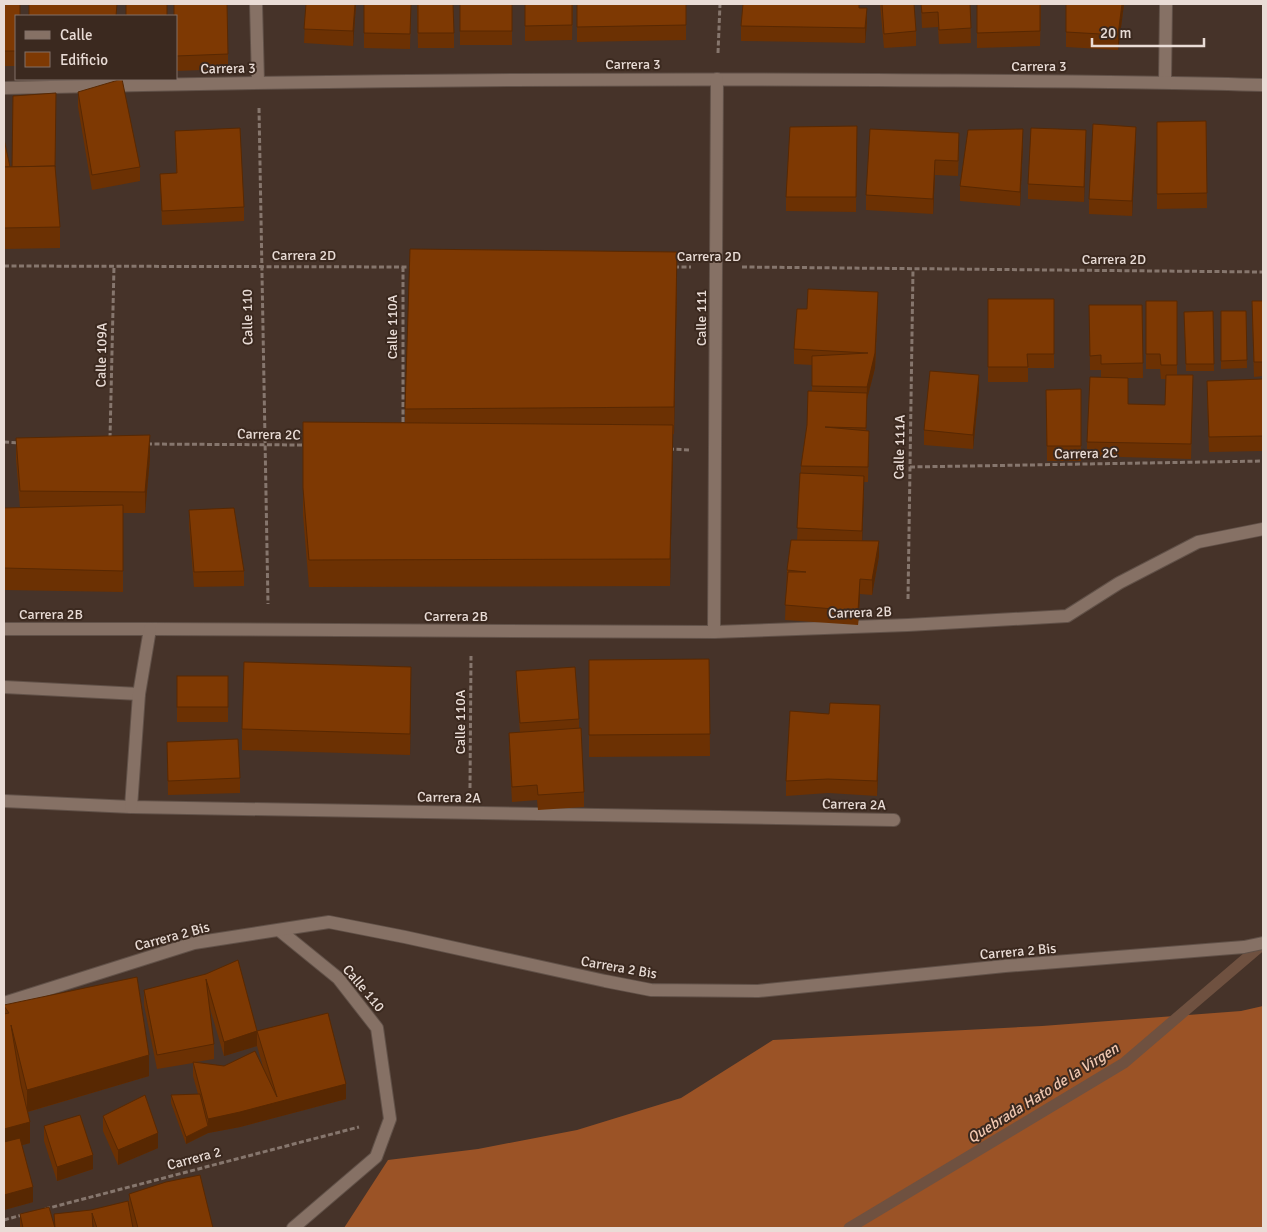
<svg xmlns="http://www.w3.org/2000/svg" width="1267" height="1232" viewBox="0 0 1267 1232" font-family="Signika,sans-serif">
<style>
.forest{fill:#9b5326}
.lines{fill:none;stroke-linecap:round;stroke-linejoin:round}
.stream{stroke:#6f5140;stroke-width:11}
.street-casing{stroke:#615148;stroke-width:14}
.path{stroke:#86766d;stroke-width:3;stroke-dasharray:5 2.5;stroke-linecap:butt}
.street{stroke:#867165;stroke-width:12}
.wall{fill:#6c3103}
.shaded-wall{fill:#582802}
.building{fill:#7e3903;stroke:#582802}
.labels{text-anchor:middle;stroke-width:4;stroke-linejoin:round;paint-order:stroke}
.street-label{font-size:14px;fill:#e9dcd6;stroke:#3b291f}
.water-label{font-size:15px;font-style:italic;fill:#f1c8b1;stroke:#3b291f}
</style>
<rect width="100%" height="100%" fill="#463329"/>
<!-- forest -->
<path class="forest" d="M1263 1006V1228H344L388 1160 478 1149 577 1130 681 1098 773 1040 1042 1026 1241 1011Z"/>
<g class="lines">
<!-- stream -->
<path class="stream" d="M849 1228 1124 1063 1263 944"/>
<defs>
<g id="street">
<path d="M256 4 258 82"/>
<path d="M1165 82 1166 4"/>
<path d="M4 88C295 81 586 78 877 80 1006 81 1135 81 1263 85"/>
<path d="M4 629H150L714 632 908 625 1067 616 1119 583 1198 542 1263 529"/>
<path d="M714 632 717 79"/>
<path d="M4 687 139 694"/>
<path d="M4 801 131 807 894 820"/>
<path d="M131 807 139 694 150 629"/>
<path d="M279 930 338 978 377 1028 390 1119 376 1157 293 1228"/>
<path d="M4 1003 194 943 329 922 405 937 605 981 651 990 758 991 1005 966 1244 947 1263 943"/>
</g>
</defs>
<!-- street casing -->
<use href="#street" class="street-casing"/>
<!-- path -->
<g class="path">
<path d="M718 53 720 4"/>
<path d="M259 108 268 604"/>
<path d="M4 266 413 267"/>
<path d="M403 267V426"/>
<path d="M674 267H691"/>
<path d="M742 267 1263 272"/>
<path d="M110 438 114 266"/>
<path d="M4 442 21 443"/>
<path d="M147 444 306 445"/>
<path d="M669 449 691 450"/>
<path d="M910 467 1263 461"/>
<path d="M908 599 913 269"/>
<path d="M470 788 471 656"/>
<path d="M45 1209 359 1127"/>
<path d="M4 1220 22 1215"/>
</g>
<!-- street -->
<use href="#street" class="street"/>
</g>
<!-- wall -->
<g class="wall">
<path d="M4 4 16 16V66H4Z"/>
<path d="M306 4H356L353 46 304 43Z"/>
<path d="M364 4H411L410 49 364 48Z"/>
<path d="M417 4 454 33V48H418Z"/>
<rect x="460" y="4" width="52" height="41"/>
<path d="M525 4H573L572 40 525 41Z"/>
<path d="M577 4H686V40L577 42Z"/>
<path d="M880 4H914L916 31V46L884 48Z"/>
<path d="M921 4H970L971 43 939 44 938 27 922 28Z"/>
<path d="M977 4H1041L1040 46 977 48Z"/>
<path d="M1066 4H1124L1118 50 1066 47Z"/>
<path d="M859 8 867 22 865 43 741 41V26Z"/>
<path d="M176 16 228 54V69L176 71Z"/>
<path d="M78 92 140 167V181L92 190 78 107Z"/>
<path d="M1206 121 1207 208 1157 209V122Z"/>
<path d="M857 126 856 212 786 211V197Z"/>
<path d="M175 131 244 207V221L162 225 160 174 176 173Z"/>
<path d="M4 139 10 167 55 169 60 227V248L4 249Z"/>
<path d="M1136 141 1132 216 1089 214V199Z"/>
<path d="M1023 143 1020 206 960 201V186Z"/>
<path d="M1086 145 1084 202 1028 199V184Z"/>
<path d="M959 148 958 176 935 175 933 214 866 210V195Z"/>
<path d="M677 279 674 434H673L670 586 309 587 303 515V422L405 423V409Z"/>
<path d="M988 299H1054V368H1028V382H988Z"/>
<path d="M1146 301H1177V375L1193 390 1191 459 1087 456V442L1101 377V370H1090L1089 305H1142L1143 378H1128V404L1165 405 1166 379H1161L1160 369H1146Z"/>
<path d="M1263 301V376L1254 377 1252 316Z"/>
<path d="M878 307 875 368 867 399 866 431H869L868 482H864L862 541 879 556 872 595 860 594 858 625 785 620 787 570 797 540 801 466 812 391V365L794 364V349Z"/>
<path d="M1213 311 1214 371H1186L1184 312Z"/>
<path d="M1221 311H1246L1247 368 1221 369Z"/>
<path d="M1263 379V451L1209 452 1207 395Z"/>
<path d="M1081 389V461H1047L1046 390Z"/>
<path d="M979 390 973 449 924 445V430Z"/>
<path d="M16 438 150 457 145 513H123V592L4 590V508H20L16 459Z"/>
<path d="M189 510 244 571V586L194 587 189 524Z"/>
<path d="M709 659 710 756 589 757V660Z"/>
<path d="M516 671 579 719V729L584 792V807L538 810 537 800 512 802 509 748V733L520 732 516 686Z"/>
<rect x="177" y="676" width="51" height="46"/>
<path d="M411 689 410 755 242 750V729Z"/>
<path d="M880 719 877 796 828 793 786 796V781Z"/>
<path d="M167 742 240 778V793L168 795Z"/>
<path d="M206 974 257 1046 224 1056 209 1005 214 1044V1059L196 1062 224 1066 264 1070 257 1046V1031L346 1099 240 1127 208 1133 186 1144 171 1103V1095L198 1094 193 1076V1063L157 1069 144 1005V990Z"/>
<path d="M4 1005 149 1076 28 1112 30 1143 22 1145 33 1202 4 1210Z"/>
<path d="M103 1116 158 1148 118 1165 103 1131Z"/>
<path d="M44 1126 93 1169 57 1181 44 1141Z"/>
<path d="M129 1194 213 1228H134L132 1222 133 1228H94L93 1223V1228H55L54 1214 91 1210 129 1201Z"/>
<path d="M20 1214 55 1228H20Z"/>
</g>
<!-- shaded-wall -->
<g class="shaded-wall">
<path d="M355 4H356L353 46V31Z"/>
<path d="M1122 4H1124L1118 50V35Z"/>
<path d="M867 8V22L865 43V28Z"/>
<path d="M1136 127V141L1132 216V201Z"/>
<path d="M1023 129V143L1020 206V192Z"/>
<path d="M1086 130V145L1084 202V187Z"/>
<path d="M935 160V175L933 214V199Z"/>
<path d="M677 252V279L674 434V407Z"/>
<path d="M878 292 875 368 867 399 866 443 867 387Z"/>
<path d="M979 375V390L973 449V435Z"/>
<path d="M673 425V452L670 586V559Z"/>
<path d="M150 435V457L145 513V492Z"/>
<path d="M864 476V490L862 545V531Z"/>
<path d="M879 541V556L872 595V580Z"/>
<path d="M860 579V594L858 625V611Z"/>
<path d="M411 667V689L410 755V734Z"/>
<path d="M880 705V719L877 796V781Z"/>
<path d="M257 1031V1046L224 1056V1042Z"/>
<path d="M149 1055V1076L27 1112V1090Z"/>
<path d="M346 1084V1099L240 1127 208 1133 186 1144V1137L208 1126V1119Z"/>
<path d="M30 1122V1143L4 1150V1129Z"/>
<path d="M158 1133V1148L118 1165V1150Z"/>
<path d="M93 1155V1169L57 1181V1167Z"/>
<path d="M33 1187V1202L4 1210V1195Z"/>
</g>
<!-- building -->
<g class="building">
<path d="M4 4H20V16H16V51H4Z"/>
<path d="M29 4H117L116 16H29Z"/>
<rect x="126" y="4" width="41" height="12"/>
<path d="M174 4H227L228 54 176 56V16H174Z"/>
<path d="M306 4H355L353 31 304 29Z"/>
<path d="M364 4H411L410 34 364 33Z"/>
<path d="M418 4H453L454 33H418Z"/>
<rect x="460" y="4" width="52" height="27"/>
<path d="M525 4H572V25L525 26Z"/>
<path d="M577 4H686V25L577 27Z"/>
<path d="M743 4H859V8H867L865 28 741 26Z"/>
<path d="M882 4H914L916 31 884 34Z"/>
<path d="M921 4H970L971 28 939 30 938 12 922 13Z"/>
<path d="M977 4H1040V31L977 33Z"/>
<path d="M1066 4H1122L1118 35 1066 32Z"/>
<path d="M122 79 140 167 92 175 78 92Z"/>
<path d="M56 93 55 167V166L12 167 13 96Z"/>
<path d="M1206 121 1207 193 1157 194V122Z"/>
<path d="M1093 124 1136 127 1132 201 1089 199Z"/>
<path d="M857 126 856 197H786L790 127Z"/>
<path d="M240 128 244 207 162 211 160 174 177 173 175 131Z"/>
<path d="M1031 128 1086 130 1084 187 1028 184Z"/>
<path d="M870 129 959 133 958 161 935 160 933 199 866 195Z"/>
<path d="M1023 129 1020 192 960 186 968 130Z"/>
<path d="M4 139 10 167H4Z"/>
<path d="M55 166 60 227 4 228V167Z"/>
<path d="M410 249 677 252 674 407 405 409Z"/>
<path d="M808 289 878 292 875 353 867 387 812 386V356L868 353 794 349 797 309H807Z"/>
<path d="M988 299H1054V354H1027L1028 367H988Z"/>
<path d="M1146 301H1177V365H1161L1160 354H1146Z"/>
<path d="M1252 301H1263V362H1254Z"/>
<path d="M1089 305H1142L1143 363 1101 364V355L1090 356Z"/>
<path d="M1213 311 1214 364H1186L1184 312Z"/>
<path d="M1221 311H1246L1247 360 1221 361Z"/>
<path d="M930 371 979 375 973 435 924 430Z"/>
<path d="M1166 375H1193L1191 444 1087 442 1090 377 1128 378V404L1165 405Z"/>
<path d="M1263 379V436L1209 437 1207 381Z"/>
<path d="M1081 389V446H1047L1046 390Z"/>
<path d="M808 391 867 393 866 428 825 427 869 431 868 467 801 466 807 425Z"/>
<path d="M303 422 673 425 670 559 309 560 303 488Z"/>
<path d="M150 435 145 492 20 491 16 438Z"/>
<path d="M800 473 864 476 862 531 797 528Z"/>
<path d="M123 505V571L4 568V508Z"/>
<path d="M234 508 244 571 194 572 189 510Z"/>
<path d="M791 540 879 541 872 580 860 579 858 611 785 605 788 572H806L787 570Z"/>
<path d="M709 659 710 734 589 735V660Z"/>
<path d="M244 662 411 667 410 734 242 729Z"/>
<path d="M575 667 579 719 520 723 516 671Z"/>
<rect x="177" y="676" width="51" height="31"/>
<path d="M830 703 880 705 877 781 828 779 786 781 790 711 829 714Z"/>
<path d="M581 728 584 792 538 795 537 785 512 787 509 733Z"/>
<path d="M238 739 240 778 168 781 167 742Z"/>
<path d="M238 960 257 1031 224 1042 206 979 214 1044 157 1055 144 990 206 974Z"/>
<path d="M137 977 149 1055 27 1090 11 1025 21 1085 30 1122 4 1129V1014L9 1013 4 1006V1005Z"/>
<path d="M328 1013 346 1084 240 1112 208 1119 193 1062 224 1066 255 1051 277 1097 257 1031Z"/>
<path d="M200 1094 208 1126 186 1137 171 1095Z"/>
<path d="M145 1095 158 1133 118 1150 103 1116Z"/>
<path d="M80 1115 93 1155 57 1167 44 1126Z"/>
<path d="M20 1138 33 1187 4 1195V1142Z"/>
<path d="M200 1175 213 1228H138L129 1194 166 1182Z"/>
<path d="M128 1201 133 1228H97L92 1213 93 1228H55L54 1214 91 1210Z"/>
<path d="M49 1207 55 1228H23L20 1214Z"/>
</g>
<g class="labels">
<!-- street labels -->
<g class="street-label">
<text x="633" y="69">Carrera 3</text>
<text x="1039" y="71">Carrera 3</text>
<text transform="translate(228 68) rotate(-1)" y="5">Carrera 3</text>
<text x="304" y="260">Carrera 2D</text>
<text x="709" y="261">Carrera 2D</text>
<text x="1114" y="264">Carrera 2D</text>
<text transform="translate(247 317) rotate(-91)" y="5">Calle 110</text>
<text transform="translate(701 318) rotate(-90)" y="5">Calle 111</text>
<text transform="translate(392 327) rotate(-90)" y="5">Calle 110A</text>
<text transform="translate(101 355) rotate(-89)" y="5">Calle 109A</text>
<text transform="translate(269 434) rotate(1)" y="5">Carrera 2C</text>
<text transform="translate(899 447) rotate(-89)" y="5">Calle 111A</text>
<text transform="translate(1086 453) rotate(-1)" y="5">Carrera 2C</text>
<text transform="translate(860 612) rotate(-2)" y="5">Carrera 2B</text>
<text x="51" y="619">Carrera 2B</text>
<text x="456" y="621">Carrera 2B</text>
<text transform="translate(460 722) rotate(-90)" y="5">Calle 110A</text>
<text transform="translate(449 797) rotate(1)" y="5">Carrera 2A</text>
<text transform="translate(854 804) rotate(1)" y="5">Carrera 2A</text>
<text transform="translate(172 936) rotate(-15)" y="5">Carrera 2 Bis</text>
<text transform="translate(1018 951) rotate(-5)" y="5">Carrera 2 Bis</text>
<text transform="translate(619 967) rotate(10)" y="5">Carrera 2 Bis</text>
<text transform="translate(364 988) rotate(50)" y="5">Calle 110</text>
<text transform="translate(194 1158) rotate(-15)" y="5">Carrera 2</text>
</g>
<!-- water labels -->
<g class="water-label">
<text transform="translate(1043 1093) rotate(-32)" y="5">Quebrada Hato de la Virgen</text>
</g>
</g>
<!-- border -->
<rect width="1267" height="1232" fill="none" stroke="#e9dcd6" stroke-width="10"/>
<!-- legend -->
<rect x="15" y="15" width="162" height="65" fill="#3b291f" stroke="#817168"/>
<rect x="25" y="31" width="25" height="8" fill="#867165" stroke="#817168"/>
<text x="60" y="40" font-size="15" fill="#e9dcd6">Calle</text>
<rect x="25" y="52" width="25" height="15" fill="#7e3903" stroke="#817168"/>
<text x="60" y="65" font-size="15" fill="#e9dcd6">Edificio</text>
<!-- scale -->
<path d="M1092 38v8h112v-8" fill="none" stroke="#e9dcd6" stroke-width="2.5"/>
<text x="1100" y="38" font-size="15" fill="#e9dcd6" stroke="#3b291f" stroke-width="4" paint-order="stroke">20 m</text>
</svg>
